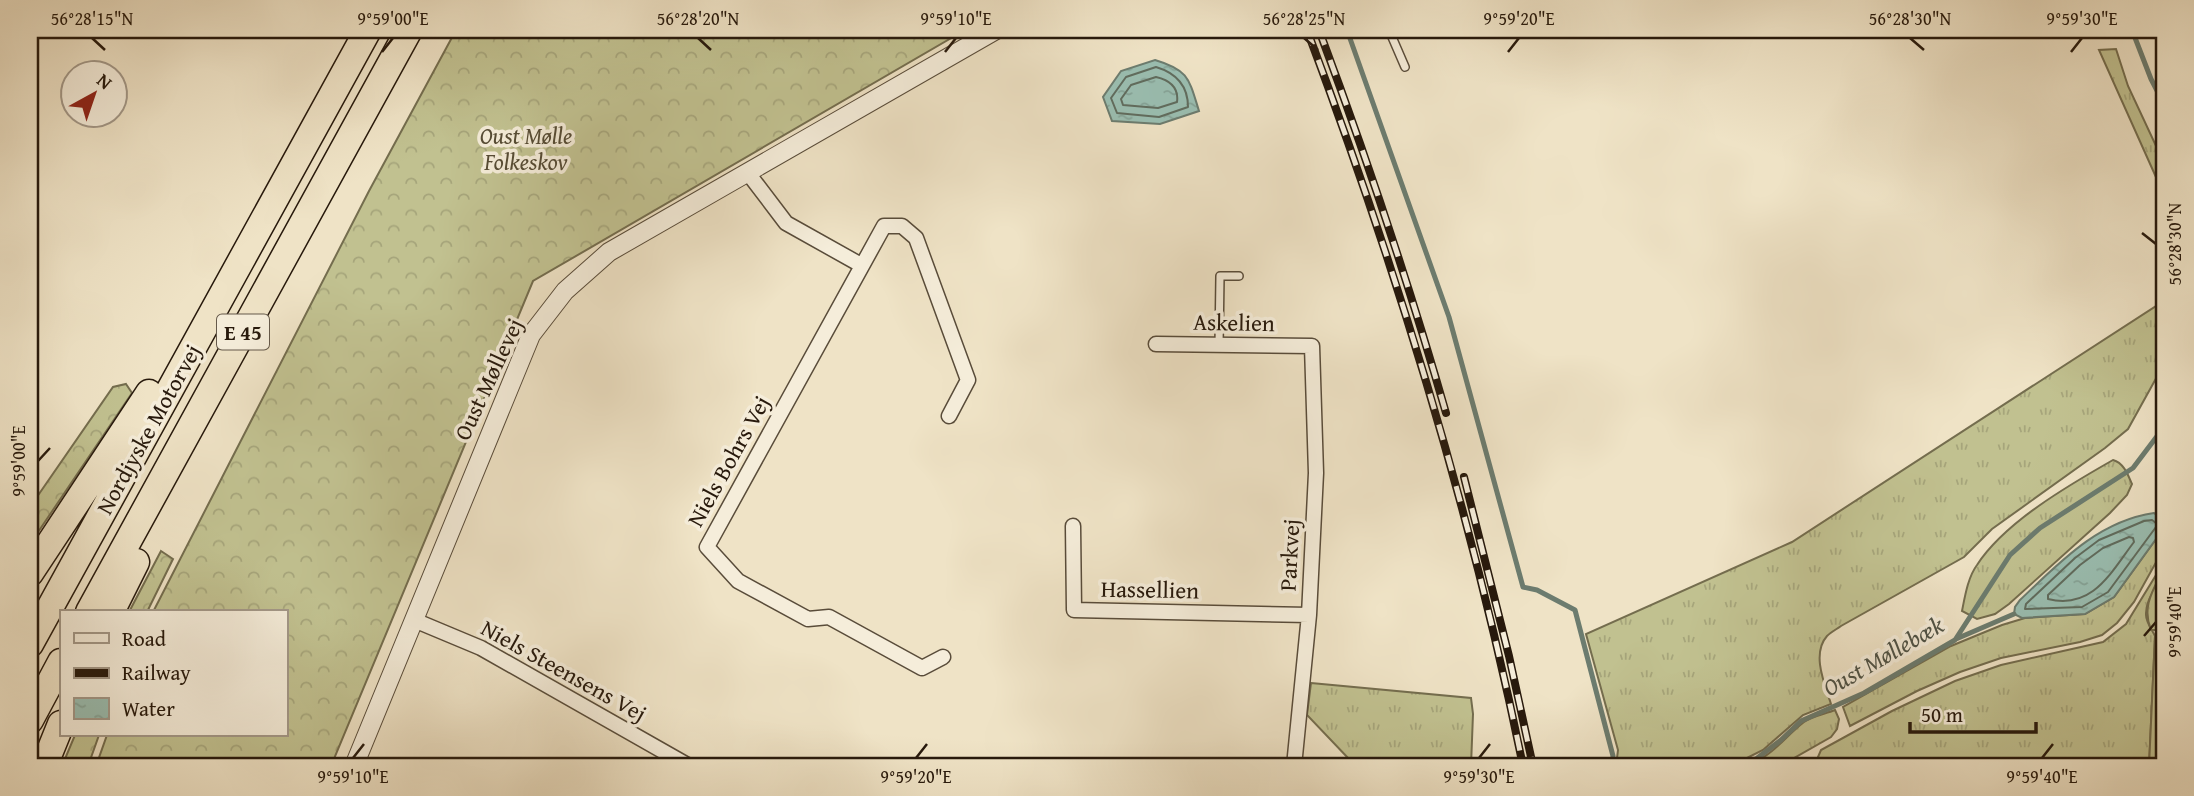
<svg xmlns="http://www.w3.org/2000/svg" width="2194" height="796" viewBox="0 0 2194 796" font-family="'Gentium Book Plus',serif">
  <style>
    .grass { fill: url(#grass-tufts); stroke: #746d4e; stroke-width: 2 }
    .forest { fill: url(#forest-crowns); stroke: #746d4e; stroke-width: 2 }
    .water { fill: url(#water-ripples); stroke: #6c7c6f; stroke-width: 2 }
    .lines { fill: none; stroke-linecap: round; stroke-linejoin: round }
    .shore { stroke: #606c5e; stroke-width: 2 }
    .stream { stroke: #6c7c6f; stroke-width: 5 }
    .service-casing { stroke: #594c3a; stroke-width: 10 }
    .minor-casing { stroke: #594c3a; stroke-width: 17 }
    .tertiary-casing { stroke: #594c3a; stroke-width: 20 }
    .motorway-casing { stroke: #27190c; stroke-width: 29 }
    .service { stroke: #f5edda; stroke-width: 7 }
    .minor { stroke: #f5edda; stroke-width: 14 }
    .tertiary { stroke: #f5edda; stroke-width: 18 }
    .motorway { stroke: #efe3c6; stroke-width: 26 }
    .rail-casing { stroke: #27190c; stroke-width: 8 }
    .rail { stroke: #f5edda; stroke-width: 5; stroke-dasharray: 16; stroke-linecap: butt }
    .ticks { fill: none; stroke: #27190c; stroke-width: 2.5 }
    .labels { text-anchor: middle; dominant-baseline: central; stroke-width: 7; stroke-linejoin: round; paint-order: stroke }
    .shield { fill: #f5edda; stroke: #65594a; stroke-width: 2 }
    .shield-label { font-size: 21px; font-weight: bold; fill: #27190c }
    .park-label { font-size: 23px; font-style: italic; fill: #554b34; stroke: #f5edda }
    .street-label { font-size: 23px; fill: #27190c; stroke: #f5edda }
    .water-label { font-size: 24px; font-style: italic; fill: #4f5346; stroke: #f5edda }
    .neatline { fill: none; stroke: #27190c; stroke-width: 2.5 }
    .ticks-label { font-size: 18px; text-anchor: middle; fill: #27190c }
  </style>
  <defs>
    <pattern id="grass-tufts" width="24" height="20" patternUnits="userSpaceOnUse" patternTransform="scale(1.75)"><rect width="24" height="20" fill="#c1c190"/><path d="M3 7l-1-3M5 7V3M7 7l1-3M15 17l-1-3M17 17v-4M19 17l1-3" fill="none" stroke="#a6a57b"/></pattern>
    <pattern id="forest-crowns" width="20" height="18" patternUnits="userSpaceOnUse" patternTransform="scale(1.75)"><rect width="20" height="18" fill="#c1c190"/><path d="M2 6a3 3 0 1 1 6 0M12 15a3 3 0 1 1 6 0" fill="none" stroke="#a6a57b"/></pattern>
    <pattern id="water-ripples" width="26" height="14" patternUnits="userSpaceOnUse" patternTransform="scale(1.75)"><rect width="26" height="14" fill="#9abeb1"/><path d="M2 4q2-2 4 0t4 0M15 11q2-2 4 0t4 0" fill="none" stroke="#85a397"/></pattern>
  </defs>
  <rect width="100%" height="100%" fill="#efe3c6"/>
  <filter id="stains"><feTurbulence type="fractalNoise" baseFrequency=".00286" numOctaves="4"/><feColorMatrix values="0 0 0 0 .2 0 0 0 0 .09 0 0 0 0 .02 0 0 0 .5 -.17"/></filter>
  <radialGradient id="worn" r=".72"><stop offset=".6" stop-color="#630" stop-opacity="0"/><stop offset="1" stop-color="#630" stop-opacity=".3"/></radialGradient>
  <path class="grass" d="M2116 49 2128 86 2164 163V195L2099 50Z
    M2164 286V364L2128 429 2105 448 1992 529 1964 557 1841 626C1837 629 1831 632 1827 636 1811 654 1825 685 1831 704L1803 715 1763 750 1747 758 1689 766H1616L1618 750 1586 634 1792 542 2159 304Z
    M2113 460C2124 463 2128 475 2132 484L2127 495 2110 513 2009 604 1995 614 1977 619 1962 611C1965 596 1968 577 1977 565 2005 522 2069 485 2113 460Z
    M2164 528V548L2134 602 2117 623 2102 635 2080 642 2001 658 1960 672 1917 691 1850 726 1843 707 1951 646 2002 625 2025 618 2085 614 2114 597Z
    M2164 562C2164 581 2145 596 2146 615 2146 622 2152 630 2155 636L2149 766H1818V757L1821 750 1892 711 1955 681 2001 665 2103 642 2126 624Z
    M1311 683 1471 698 1473 714 1471 766H1392L1349 759 1307 715Z
    M1835 710 1839 719 1837 729 1831 737 1780 766H1740C1770 761 1782 739 1804 722 1812 716 1825 714 1835 710Z"/>
  <path class="forest" d="M456 30H965L533 281 331 766H96L107 735H285V612H153L369 191Z
    M126 384 132 393 30 544V507L113 387Z
    M161 551 173 559 147 612H129Z
    M2164 568V630H2151C2141 606 2154 589 2164 568Z
    M2155 636H2163L2164 639V766H2149Z
    M75 735H99L88 766H62Z"/>
  <path class="water" d="M1155 60C1189 70 1189 79 1199 111L1160 124 1112 121 1103 97 1121 71Z
    M2154 513 2163 520 2164 528 2114 597 2085 614 2022 618 2014 614 2015 607 2020 600C2059 563 2098 521 2154 513Z"/>
  <g class="lines">
    <path class="shore" d="M1156 67C1176 73 1188 85 1188 107L1159 117 1117 113 1111 98 1126 77Z
      M1156 77C1169 80 1179 87 1177 102L1158 108 1123 105 1121 99 1131 85Z
      M2152 520 2156 523V527L2108 592 2082 607 2025 609 2026 604 2075 558 2099 540 2144 521Z
      M2129 537 2133 538 2134 542C2111 572 2093 610 2048 599V595L2080 565 2103 548Z"/>
    <path class="stream" d="M1347 30 1449 317 1523 587 1537 590 1575 610 1613 756 1612 766
      M2132 30 2151 79 2164 104
      M1956 639 2014 614
      M1714 766 1756 759 1781 740 1801 721 1864 693 1955 640 2010 555 2040 528 2133 468 2164 427"/>
    <defs>
      <path id="service" d="M1389 30 1405 67
        M1219 345 1220 276H1239"/>
      <path id="minor" d="M748 173 786 223 861 265
        M1156 344 1312 346 1316 473 1309 615 1294 766
        M1073 526 1074 610 1309 615
        M414 620 481 648 689 766
        M943 657 922 668 829 617 808 619 738 581 707 547 884 226H902L916 238 968 380 949 416"/>
      <path id="tertiary" d="M354 766 531 335 565 291 609 252 996 30"/>
      <path id="motorway" d="M30 573 149 393
        M89 612 409 30
        M111 612 136 562
        M30 644 368 30
        M30 720 61 662
        M44 766 61 724"/>
    </defs>
    <use href="#service" class="service-casing"/>
    <use href="#minor" class="minor-casing"/>
    <use href="#tertiary" class="tertiary-casing"/>
    <use href="#motorway" class="motorway-casing"/>
    <use href="#service" class="service"/>
    <use href="#minor" class="minor"/>
    <use href="#tertiary" class="tertiary"/>
    <use href="#motorway" class="motorway"/>
    <defs>
      <path id="rail" d="M1307 30C1397 269 1472 515 1523 766
        M1319 30C1366 156 1409 284 1446 413
        M1464 477 1509 656 1533 766"/>
    </defs>
    <use href="#rail" class="rail-casing"/>
    <use href="#rail" class="rail"/>
  </g>
  <path class="ticks" d="M92 38 105 50M698 38 711 50M1304 38 1318 50M1910 38 1924 50M382 52 393 38M945 52 956 38M1508 52 1519 38M2071 52 2082 38M2142 233 2156 244M38 461 50 448M2144 636 2156 622M353 758 364 744M916 758 927 744M1479 758 1490 744M2042 758 2053 744"/>
  <g class="labels">
    <rect class="shield" x="217" y="314.5" width="52" height="35" rx="5"/>
    <g class="shield-label">
      <text x="243" y="332">E 45</text>
    </g>
    <g class="park-label">
      <text x="526" y="135">Oust Mølle<tspan x="526" dy="26">Folkeskov</tspan></text>
    </g>
    <g class="street-label">
      <text transform="translate(1234 322) rotate(1)">Askelien</text>
      <text transform="translate(488 379) rotate(-65)">Oust Møllevej</text>
      <text transform="translate(148 429) rotate(-61)">Nordjyske Motorvej</text>
      <text transform="translate(728 461) rotate(-61)">Niels Bohrs Vej</text>
      <text transform="translate(1289 555) rotate(-87)">Parkvej</text>
      <text transform="translate(1150 589) rotate(1)">Hassellien</text>
      <text transform="translate(564 670) rotate(29)">Niels Steensens Vej</text>
    </g>
    <g class="water-label">
      <text transform="translate(1883 656) rotate(-30)">Oust Møllebæk</text>
    </g>
  </g>
  <rect width="2194" height="796" fill="none" stroke="#efe3c6" stroke-width="77"/>
  <rect x="60" y="610" width="228" height="126" fill="#f5edda" stroke="#a39888" stroke-width="2"/>
  <rect x="74" y="633" width="35" height="10" fill="#f5edda" stroke="#a39888" stroke-width="2"/>
  <text x="122" y="646" font-size="21" fill="#27190c">Road</text>
  <rect x="74" y="668" width="35" height="10" fill="#27190c" stroke="#a39888" stroke-width="2"/>
  <text x="122" y="680" font-size="21" fill="#27190c">Railway</text>
  <rect x="74" y="698" width="35" height="21" fill="url(#water-ripples)" stroke="#a39888" stroke-width="2"/>
  <text x="122" y="716" font-size="21" fill="#27190c">Water</text>
  <g transform="translate(94 94) rotate(40)"><circle r="33" fill="#f5edda" stroke="#a39888" stroke-width="2"/>
  <path d="M0-5L12 26L0 18L-12 26Z" fill="#8f2418"/>
  <text y="-10" font-size="19" font-weight="bold" text-anchor="middle" fill="#27190c">N</text>
  </g>
  <path d="M1910 722v10h126v-10" fill="none" stroke="#27190c" stroke-width="3.5"/>
  <text x="1921" y="722" font-size="21" fill="#27190c" stroke="#f5edda" stroke-width="5" paint-order="stroke">50 m</text>
  <rect x="38" y="38" width="2118" height="720" class="neatline"/>
  <g class="ticks-label">
    <text x="92" y="25">56°28'15"N</text>
    <text x="393" y="25">9°59'00"E</text>
    <text x="698" y="25">56°28'20"N</text>
    <text x="956" y="25">9°59'10"E</text>
    <text x="1304" y="25">56°28'25"N</text>
    <text x="1519" y="25">9°59'20"E</text>
    <text x="1910" y="25">56°28'30"N</text>
    <text x="2082" y="25">9°59'30"E</text>
    <text transform="translate(2175 244) rotate(-90)" y="6">56°28'30"N</text>
    <text transform="translate(19 461) rotate(-90)" y="6">9°59'00"E</text>
    <text transform="translate(2175 622) rotate(-90)" y="6">9°59'40"E</text>
    <text x="353" y="783">9°59'10"E</text>
    <text x="916" y="783">9°59'20"E</text>
    <text x="1479" y="783">9°59'30"E</text>
    <text x="2042" y="783">9°59'40"E</text>
  </g>
  <rect width="100%" height="100%" filter="url(#stains)"/>
  <rect width="100%" height="100%" fill="url(#worn)"/>
</svg>
